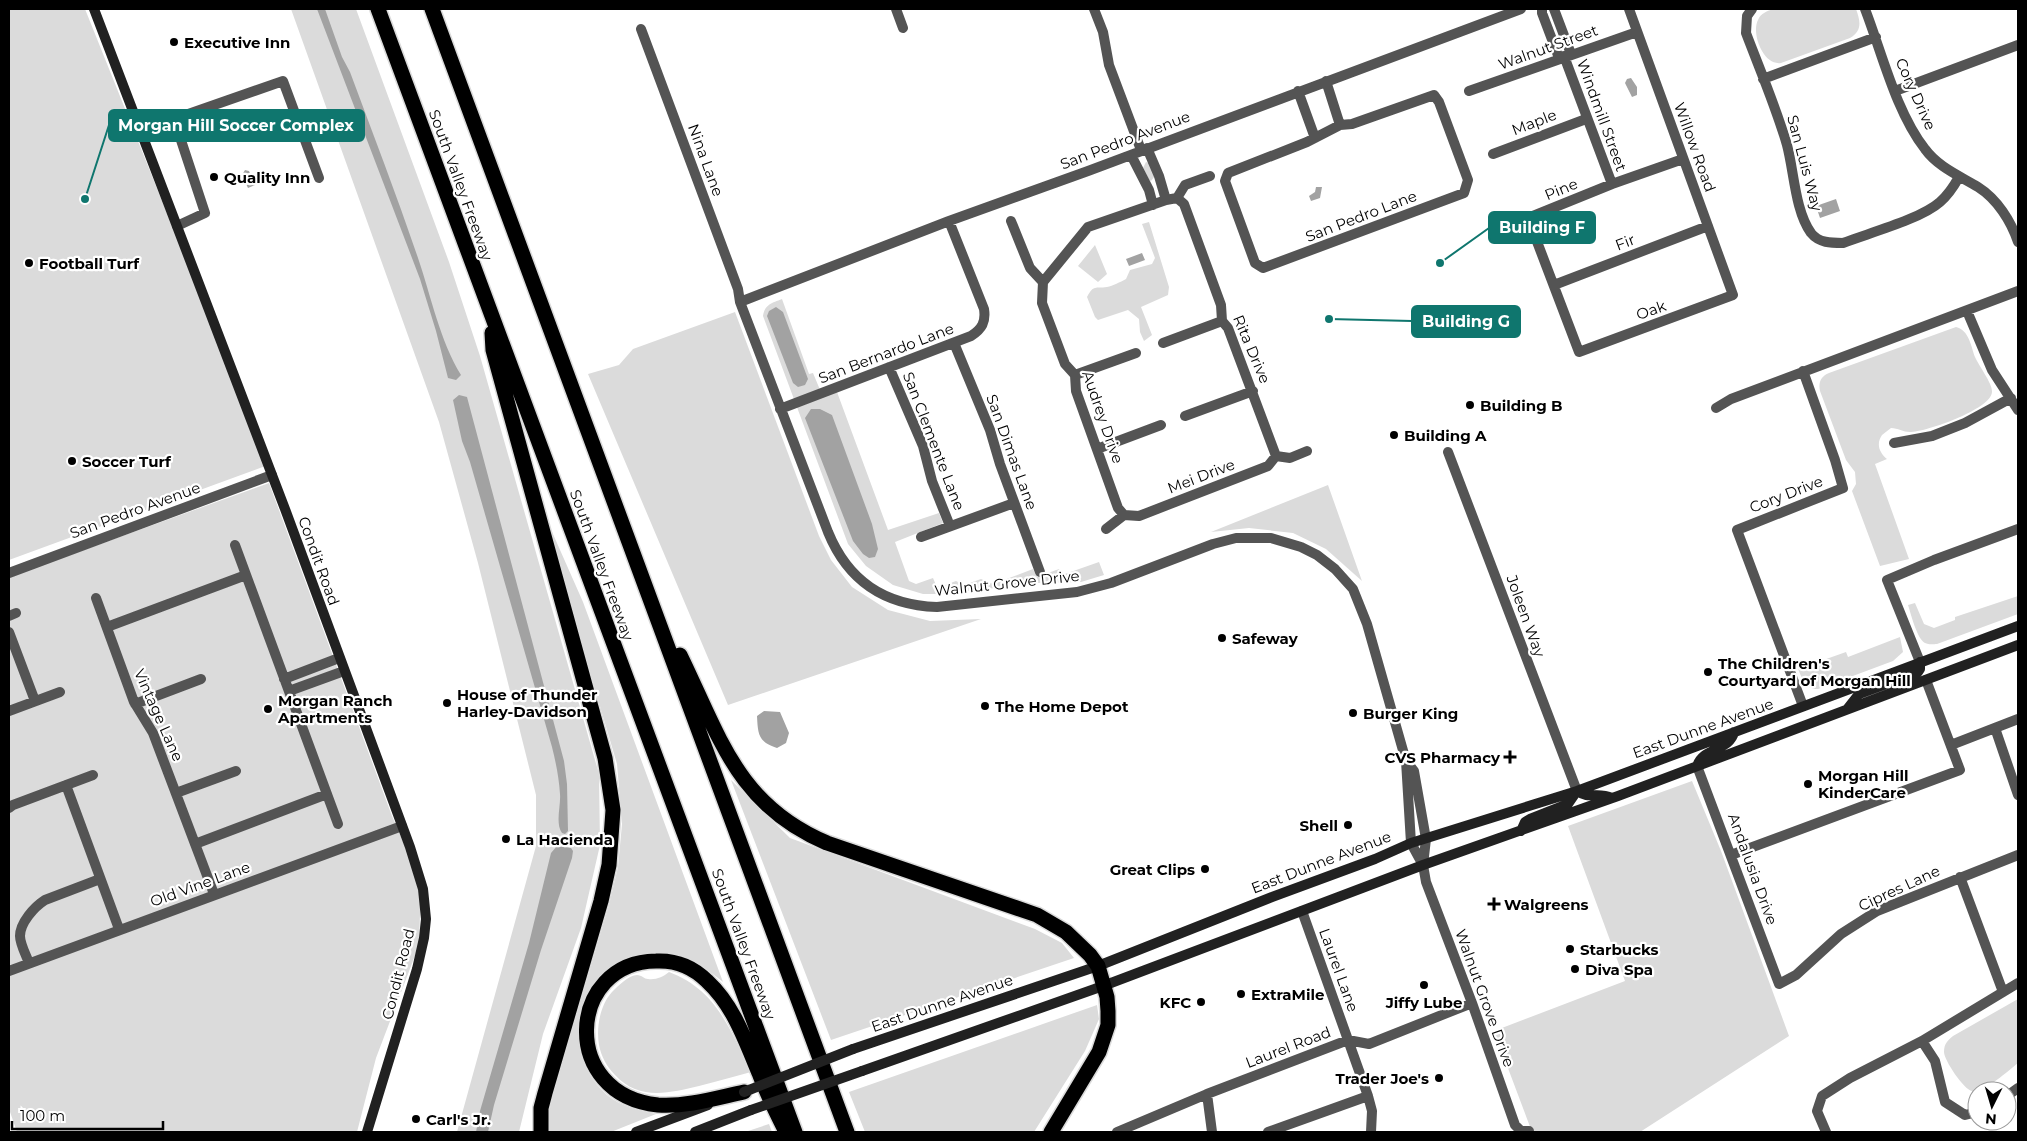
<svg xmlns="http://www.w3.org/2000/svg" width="2027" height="1141" viewBox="0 0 2027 1141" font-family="Montserrat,sans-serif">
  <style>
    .green { fill: #dbdbdb }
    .water { fill: #a2a2a2 }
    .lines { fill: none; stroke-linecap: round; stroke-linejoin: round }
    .highway-casing { stroke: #dbdbdb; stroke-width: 18 }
    .street { stroke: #545454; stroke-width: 10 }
    .secondary { stroke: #212121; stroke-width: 10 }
    .highway { stroke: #000; stroke-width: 15 }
    .secondary-bridge { stroke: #212121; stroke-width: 10 }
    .poi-dot { fill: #000; stroke: #fff; stroke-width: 2 }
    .labels { text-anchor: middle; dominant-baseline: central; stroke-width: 4.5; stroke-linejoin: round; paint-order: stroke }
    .poi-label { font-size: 15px; font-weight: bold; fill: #000; stroke: #fff; text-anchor: start }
    .street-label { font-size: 15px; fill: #000; stroke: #fff }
    .leader { fill: none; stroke: #0f766e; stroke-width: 2 }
    .callout-dot { fill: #0f766e; stroke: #fff; stroke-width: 2 }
    .callout { fill: #0f766e; stroke: #0f766e; stroke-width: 2 }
    .callout-label { font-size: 16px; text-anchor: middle; font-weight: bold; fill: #fff }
  </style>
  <rect width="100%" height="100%" fill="#fff"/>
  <path class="green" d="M9 9H85L268 465 9 560Z
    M291 9H356L449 262 480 356 599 774 600 845 581 928 543 1034 519 1132H457L536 846V795L478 563 439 422Z
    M1774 9H1856C1860 20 1863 31 1850 38L1781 63C1763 66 1751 33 1758 20 1761 13 1767 11 1774 9Z
    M1146 162 1149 163 1155 176 1151 181 1149 180 1143 168Z
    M1149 222 1169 287 1168 295 1141 307 1152 335 1144 341 1140 332 1139 319 1128 310 1098 320 1095 317 1087 297C1094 284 1095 289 1107 287 1113 286 1120 282 1126 279L1130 270 1152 264 1155 258 1142 224Z
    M1095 245 1107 274 1098 282 1078 266Z
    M782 299 809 374 813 373 823 397 837 392 888 530 939 513 943 523 895 542 909 581 916 584 933 578 936 585 940 587 956 581 964 585 981 579 993 584 1033 569 1037 577 1059 569 1062 575 1099 562 1104 575 1081 582 1036 583 943 594H923L893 585 866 566 848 544 763 316C765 304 772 303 782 299Z
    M735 312 819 536 831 560 852 587 888 610 930 621 981 619 728 705 588 374 619 365 633 349Z
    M1956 327C1969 330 1971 346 1975 357 1979 366 1992 383 1992 391 1993 409 1925 432 1910 432 1903 432 1898 428 1891 428L1882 435C1876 444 1879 452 1887 459L1875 464 1909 559 1880 566 1852 491 1856 484 1855 472 1846 460 1820 391C1818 383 1821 376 1829 373Z
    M269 483 392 816 421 883 419 945 376 1058 357 1132H17L9 1109V577Z
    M1328 485 1362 581 1326 549 1293 533 1249 528 1211 532Z
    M549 525 583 602 723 982C709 971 695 959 677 955 595 936 544 1039 607 1095 620 1106 639 1111 656 1114L611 1132H549V1112L553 1095 609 905 618 867 622 824 617 764 547 526Z
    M2018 596V614L1937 644C1934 644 1929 645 1925 643 1917 639 1911 614 1908 605L1915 603 1924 624 1934 628 1955 620V617Z
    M1900 637 1903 652 1893 661 1818 689C1805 689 1803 680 1798 669L1846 652 1848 657Z
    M731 780 790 838 1035 929 1062 943 1074 958 831 1040Z
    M1692 781 1721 851 1789 1036 1640 1132H1532L1494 1031 1625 981 1568 826Z
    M669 972C717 990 730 1030 751 1072 734 1077 717 1081 699 1086 669 1093 639 1101 615 1075 607 1067 601 1056 599 1045 596 1028 600 1005 612 992 618 986 629 975 637 975 642 975 644 979 648 979 656 980 663 977 669 972Z
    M2018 999V1063C2008 1071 1985 1092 1972 1091 1964 1090 1944 1060 1944 1052 1944 1044 1947 1041 1953 1036Z
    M1097 1005 1099 1019 1085 1051 1034 1132H865L849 1092Z
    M769 1124 772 1132H745Z"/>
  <path class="water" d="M317 9H325L342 57 350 72C373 134 397 196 418 258 431 296 440 341 461 375L456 380 448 378 436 331 420 279Z
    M1631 78 1637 87V95L1632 97 1625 83 1627 79Z
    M245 170 249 171 255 185 248 188 242 175Z
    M1316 187H1322L1320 198 1311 201 1309 196 1315 192Z
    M1836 199 1840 211 1820 218 1816 206Z
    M1142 253 1145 260 1129 266 1126 259Z
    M776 307 783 312 808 379 805 385 798 387 793 383 767 316 769 311Z
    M459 395 467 397 564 761 567 784 568 831 565 834 562 833C555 823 561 806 560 794 559 778 556 763 552 747L470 462 462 441 453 400Z
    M811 409H820L832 415 872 524 878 549 875 557 869 558 863 554 853 541 805 418Z
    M764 711 780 712 789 733 786 743 777 748C758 742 758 734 757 716Z
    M557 846 571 848 573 851 572 858 541 950 494 1105 488 1132H476L480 1111 529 943 551 853Z"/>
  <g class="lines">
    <defs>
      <path id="highway" d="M378 9 795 1132
        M432 9 847 1132
        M492 333 493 350 605 758 613 810 609 865 601 901 545 1093 541 1108V1132
        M680 655C720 737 737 805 827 843L1037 915 1066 932 1090 955 1098 966 1107 997 1108 1011V1025L1099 1052 1051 1132
        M744 1092C716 1098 686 1107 658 1105 559 1095 567 962 656 961 676 960 693 967 707 981 734 1006 745 1040 759 1073 766 1092 775 1110 784 1128"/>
    </defs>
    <use href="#highway" class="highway-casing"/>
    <path class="street" d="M896 9 903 28
      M1094 9 1103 32 1109 65 1141 150
      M1542 9V13L1559 58
      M1554 9 1571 54
      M1629 9 1733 295 1579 352 1528 218 1612 184 1683 159
      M1752 9 1747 16 1746 33C1760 70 1776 107 1787 145 1794 171 1795 211 1811 233 1819 243 1831 243 1843 243 1869 233 1921 219 1940 202 1948 195 1954 186 1959 177
      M1865 9C1882 53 1896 112 1925 149 1938 167 1960 176 1978 187 1997 199 2011 221 2018 242
      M641 29 738 289 740 302 828 532C848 581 884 605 937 607L1077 592 1111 583 1213 544 1236 538H1271L1301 547 1317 555 1335 569 1353 589 1367 624 1406 761 1411 843 1423 865
      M1564 56 1612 184
      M1763 79 1876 37
      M1326 81 1340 125
      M1298 91 1315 138
      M1469 91 1637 32
      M1895 91 2018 45
      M1434 95 1439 102 1468 180 1464 193 1263 268 1255 263 1225 181 1228 173 1307 142 1340 125 1352 124Z
      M1147 148 1159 176 1166 200
      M1493 154 1586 119
      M1131 155 1149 190 1153 205
      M1177 198 1184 204 1221 305 1222 321 1228 328 1276 456
      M1177 198 1185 185 1210 176
      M1011 221 1030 268 1043 282 1042 303 1065 364 1075 375 1076 391 1118 508 1124 515
      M177 226 205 213 174 119 283 81 319 178
      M1043 282 1088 227 1166 200 1177 198
      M1554 285 1708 226
      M740 302 949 221 1088 171 1521 9
      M1967 311 1992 370 2018 410
      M954 343 990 430 1000 464 1040 572
      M1163 343 1222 321
      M889 367 923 446 932 481 950 526
      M1803 371 1835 460 1843 488 1737 530 1803 706
      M1075 375 1136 353
      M1716 408 1731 399 2018 291
      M780 409 971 336C982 329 986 322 984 309L949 221
      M1185 416 1253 391
      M1894 443 1932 436 1965 423 2011 398
      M1097 449 1161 425
      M1448 452 1577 791
      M1106 529 1124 515 1139 516 1268 466 1276 456 1290 458 1307 451
      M921 537 1014 503
      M235 545 338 824
      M9 573 272 475
      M96 598 134 702 153 733 214 894
      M9 616 16 613
      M107 627 246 575
      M9 632 35 701
      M1920 662 1887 580 1934 560 2018 529
      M284 679 339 658
      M289 691 344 671
      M135 704 201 679
      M9 711 60 692
      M1995 728 2018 795
      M1951 745 2018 719
      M1407 762 1414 771 1426 839 1423 865 1426 882 1472 1003 1515 1125 1521 1131H1529
      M1697 766 1779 984 1796 975 1841 934 1877 911 2018 855
      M66 785 119 929
      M176 793 236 771
      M9 808 13 805 93 775
      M195 844 327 794
      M1731 855 1960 770 1926 680
      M1960 877 2003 992
      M1302 911 1368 1096 1372 1111 1371 1132
      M29 963C26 955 20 944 20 936 20 923 34 907 45 900L100 879
      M9 971 402 826
      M1922 1041 1935 1061 1945 1102 1965 1115 1977 1112
      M1207 1094 1212 1132
      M2007 1096 2018 1088
      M1117 1132 1207 1094 1348 1040 1369 1044 1472 1003
      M1268 1132 1368 1096
      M1826 1132 1817 1111 1822 1096 1850 1078 1922 1041 2018 983"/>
    <path class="secondary" d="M94 9 285 509 410 847 423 889 426 919 424 938 417 969 367 1132
      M1848 708 1859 694 1918 672 1920 669V662
      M1697 766C1703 747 1730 751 1734 732
      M1521 831 1525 822 1530 819 1568 804 1577 791C1590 800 1596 791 1612 798
      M853 1049 1098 966 1272 897 1375 859 1411 843 1577 791 2018 626
      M862 1071 1103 986 1423 865 1618 796 2018 645
      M636 1132 708 1105
      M695 1132 751 1110"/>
    <use href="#highway" class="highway"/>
    <path class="secondary-bridge" d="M744 1092 853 1049
      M751 1110 862 1071"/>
  </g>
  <g class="poi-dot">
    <circle cx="174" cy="42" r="5"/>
    <circle cx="214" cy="177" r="5"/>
    <circle cx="29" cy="263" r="5"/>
    <circle cx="1470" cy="405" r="5"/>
    <circle cx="1394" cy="435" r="5"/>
    <circle cx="72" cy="461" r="5"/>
    <circle cx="1222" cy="638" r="5"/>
    <circle cx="1708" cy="672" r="5"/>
    <circle cx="447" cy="703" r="5"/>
    <circle cx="985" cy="706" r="5"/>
    <circle cx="268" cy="709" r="5"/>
    <circle cx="1353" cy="713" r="5"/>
    <path d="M1507.5 749.5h5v5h5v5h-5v5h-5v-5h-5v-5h5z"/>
    <circle cx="1808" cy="784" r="5"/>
    <circle cx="1348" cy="825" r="5"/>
    <circle cx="506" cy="839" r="5"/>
    <circle cx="1205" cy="869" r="5"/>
    <path d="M1491.5 896.5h5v5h5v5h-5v5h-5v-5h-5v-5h5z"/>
    <circle cx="1570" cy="949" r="5"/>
    <circle cx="1575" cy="969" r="5"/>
    <circle cx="1424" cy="985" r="5"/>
    <circle cx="1241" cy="994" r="5"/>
    <circle cx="1201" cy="1002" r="5"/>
    <circle cx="1439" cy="1078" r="5"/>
    <circle cx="416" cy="1119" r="5"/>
  </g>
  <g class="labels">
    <g class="poi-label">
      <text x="184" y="42">Executive Inn</text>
      <text x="224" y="177">Quality Inn</text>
      <text x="39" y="263">Football Turf</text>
      <text x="1480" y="405">Building B</text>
      <text x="1404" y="435">Building A</text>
      <text x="82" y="461">Soccer Turf</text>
      <text x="1232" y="638">Safeway</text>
      <text x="1718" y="663">The Children's<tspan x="1718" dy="17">Courtyard of Morgan Hill</tspan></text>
      <text x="457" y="694">House of Thunder<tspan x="457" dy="17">Harley-Davidson</tspan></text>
      <text x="278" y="700">Morgan Ranch<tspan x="278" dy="17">Apartments</tspan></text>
      <text x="995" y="706">The Home Depot</text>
      <text x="1363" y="713">Burger King</text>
      <text x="1500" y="757" text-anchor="end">CVS Pharmacy</text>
      <text x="1818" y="775">Morgan Hill<tspan x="1818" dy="17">KinderCare</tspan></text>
      <text x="1338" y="825" text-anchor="end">Shell</text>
      <text x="516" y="839">La Hacienda</text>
      <text x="1195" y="869" text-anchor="end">Great Clips</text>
      <text x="1504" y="904">Walgreens</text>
      <text x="1580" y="949">Starbucks</text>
      <text x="1585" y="969">Diva Spa</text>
      <text x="1251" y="994">ExtraMile</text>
      <text x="1191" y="1002" text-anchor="end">KFC</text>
      <text x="1424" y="1002" text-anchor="middle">Jiffy Lube</text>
      <text x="1429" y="1078" text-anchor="end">Trader Joe's</text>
      <text x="426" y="1119">Carl's Jr.</text>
    </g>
    <g class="street-label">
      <text transform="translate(1548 47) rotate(-20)">Walnut Street</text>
      <text transform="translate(1916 94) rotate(66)">Cory Drive</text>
      <text transform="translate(1602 115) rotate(70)">Windmill Street</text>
      <text transform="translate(1534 122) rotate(-21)">Maple</text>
      <text transform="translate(1125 140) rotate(-21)">San Pedro Avenue</text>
      <text transform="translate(1695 147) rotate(70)">Willow Road</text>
      <text transform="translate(706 160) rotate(70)">Nina Lane</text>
      <text transform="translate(1805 163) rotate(75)">San Luis Way</text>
      <text transform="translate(461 185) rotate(70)">South Valley Freeway</text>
      <text transform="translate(1561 189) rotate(-22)">Pine</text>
      <text transform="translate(1361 216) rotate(-21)">San Pedro Lane</text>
      <text transform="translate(1625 242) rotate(-21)">Fir</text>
      <text transform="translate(1651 310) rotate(-20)">Oak</text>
      <text transform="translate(1252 349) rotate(67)">Rita Drive</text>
      <text transform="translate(886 353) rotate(-21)">San Bernardo Lane</text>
      <text transform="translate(1103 417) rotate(71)">Audrey Drive</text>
      <text transform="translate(934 441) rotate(69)">San Clemente Lane</text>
      <text transform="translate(1012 452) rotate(70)">San Dimas Lane</text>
      <text transform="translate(1201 476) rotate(-21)">Mei Drive</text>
      <text transform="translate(1786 494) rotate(-21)">Cory Drive</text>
      <text transform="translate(135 510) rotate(-20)">San Pedro Avenue</text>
      <text transform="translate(319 561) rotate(70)">Condit Road</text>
      <text transform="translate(602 565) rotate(70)">South Valley Freeway</text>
      <text transform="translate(1007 583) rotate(-6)">Walnut Grove Drive</text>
      <text transform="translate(1526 616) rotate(70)">Joleen Way</text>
      <text transform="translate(159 715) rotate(66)">Vintage Lane</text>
      <text transform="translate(1703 728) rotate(-20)">East Dunne Avenue</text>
      <text transform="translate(1321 862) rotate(-21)">East Dunne Avenue</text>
      <text transform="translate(1753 869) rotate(70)">Andalusia Drive</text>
      <text transform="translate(200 884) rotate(-20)">Old Vine Lane</text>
      <text transform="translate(1899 888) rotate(-25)">Cipres Lane</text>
      <text transform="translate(744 944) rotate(70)">South Valley Freeway</text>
      <text transform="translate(1339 970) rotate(70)">Laurel Lane</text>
      <text transform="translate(398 974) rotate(-76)">Condit Road</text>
      <text transform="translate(1485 998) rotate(70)">Walnut Grove Drive</text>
      <text transform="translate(942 1003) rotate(-19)">East Dunne Avenue</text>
      <text transform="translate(1288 1047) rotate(-21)">Laurel Road</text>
    </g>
  </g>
  <path class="leader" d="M85 199L109 125M1440 263L1489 228M1329 319L1412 321"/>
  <g class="callout-dot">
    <circle cx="85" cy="199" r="5"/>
    <circle cx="1440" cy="263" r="5"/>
    <circle cx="1329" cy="319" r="5"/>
  </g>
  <g class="callout">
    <rect x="109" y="110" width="255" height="31" rx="5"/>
    <rect x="1489" y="212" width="106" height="31" rx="5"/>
    <rect x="1412" y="306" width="108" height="31" rx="5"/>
  </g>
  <g class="callout-label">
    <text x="236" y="131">Morgan Hill Soccer Complex</text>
    <text x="1542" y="233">Building F</text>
    <text x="1466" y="327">Building G</text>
  </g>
  <rect width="2027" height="1141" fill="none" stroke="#000000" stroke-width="20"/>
  <g transform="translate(1992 1106) rotate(185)"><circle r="24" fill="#ffffff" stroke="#999999"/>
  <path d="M0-4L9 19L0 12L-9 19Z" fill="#000000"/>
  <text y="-8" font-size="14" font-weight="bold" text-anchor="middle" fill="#000000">N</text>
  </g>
  <path d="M12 1121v8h151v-8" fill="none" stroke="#000000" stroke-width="2.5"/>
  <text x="20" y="1121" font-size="15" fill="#000000" stroke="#ffffff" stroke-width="4" paint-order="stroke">100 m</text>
</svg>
